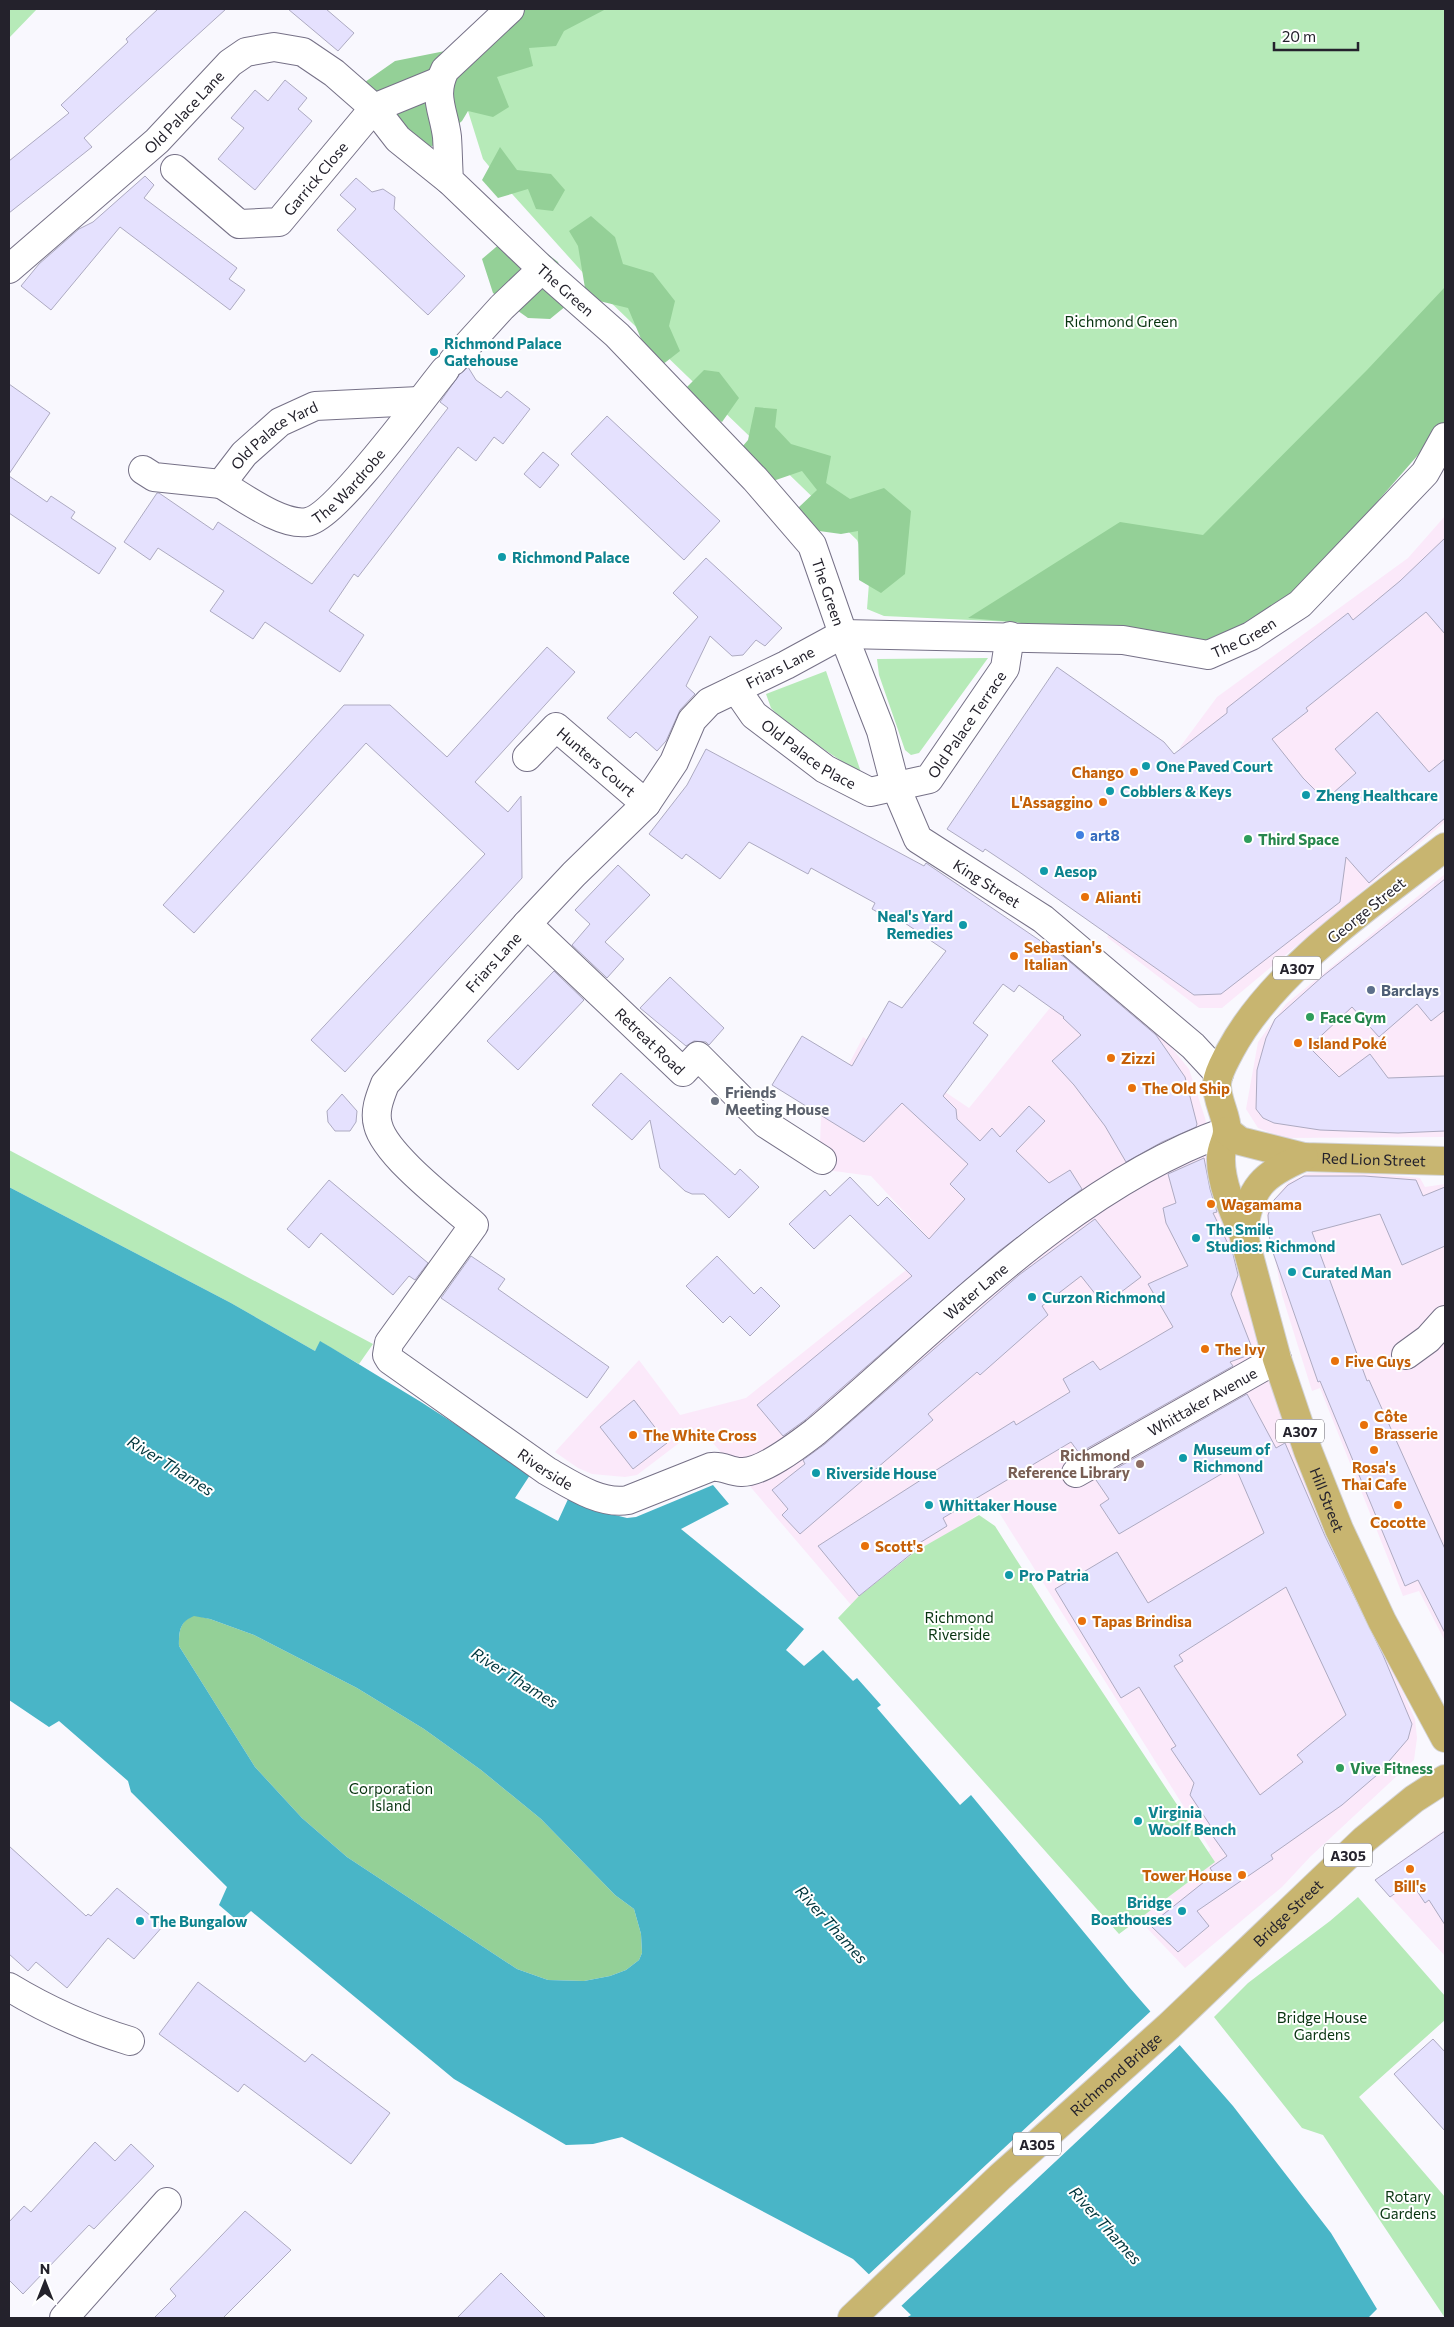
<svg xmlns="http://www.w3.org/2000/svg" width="1454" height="2327" viewBox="0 0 1454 2327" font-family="Commissioner,sans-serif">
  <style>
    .commercial { fill: #fbe9fa }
    .green { fill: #b6eab8 }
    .forest { fill: #94d097 }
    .water { fill: #49b5c7; fill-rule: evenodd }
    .pier { fill: #f9f8fe }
    .building { fill: #e5e1fe; stroke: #adaac1; fill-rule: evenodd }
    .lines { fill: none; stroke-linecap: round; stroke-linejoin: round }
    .minor-casing { stroke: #767187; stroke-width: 30 }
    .major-casing { stroke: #d3d3d5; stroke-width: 30 }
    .minor { stroke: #fff; stroke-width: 28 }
    .major { stroke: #c8b570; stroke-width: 28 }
    .culture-dot { fill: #0f9aa8; stroke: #fff; stroke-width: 2 }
    .food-dot { fill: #e8710a; stroke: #fff; stroke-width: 2 }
    .shop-dot { fill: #3f7fe0; stroke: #fff; stroke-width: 2 }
    .leisure-dot { fill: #2e9e5b; stroke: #fff; stroke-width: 2 }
    .service-dot { fill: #5c6f8a; stroke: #fff; stroke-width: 2 }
    .worship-dot { fill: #6b7280; stroke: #fff; stroke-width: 2 }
    .education-dot { fill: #8d6e63; stroke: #fff; stroke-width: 2 }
    .labels { text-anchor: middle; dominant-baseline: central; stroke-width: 4; stroke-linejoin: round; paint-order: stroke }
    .shield { fill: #fff; stroke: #66646b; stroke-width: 1 }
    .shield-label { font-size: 14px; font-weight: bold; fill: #24222c }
    .street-label { font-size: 15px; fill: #24222c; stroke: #fff }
    .park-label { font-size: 15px; fill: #083410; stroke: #fff }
    .culture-label { font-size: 15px; font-weight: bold; fill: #0d838f; stroke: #fff; text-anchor: start }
    .food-label { font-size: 15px; font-weight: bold; fill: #c56008; stroke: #fff; text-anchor: start }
    .shop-label { font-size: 15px; font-weight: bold; fill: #366cbe; stroke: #fff; text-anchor: start }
    .leisure-label { font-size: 15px; font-weight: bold; fill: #27864d; stroke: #fff; text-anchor: start }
    .service-label { font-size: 15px; font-weight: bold; fill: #4e5e75; stroke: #fff; text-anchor: start }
    .worship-label { font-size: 15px; font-weight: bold; fill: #5b616d; stroke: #fff; text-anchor: start }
    .education-label { font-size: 15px; font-weight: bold; fill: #785e54; stroke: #fff; text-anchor: end }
    .water-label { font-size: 16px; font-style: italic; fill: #01363d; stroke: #fff }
  </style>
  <rect width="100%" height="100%" fill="#f9f8fe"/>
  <path class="commercial" d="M1445 516V822L1222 1008H1199L1107 937 1221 796 1180 747 1217 697 1408 558Z
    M1445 874V1137L1283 1138 1258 1128 1246 1109 1258 1042 1286 1004Z
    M1079 972 1158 1031 1189 1069 1205 1118 1247 1299 1285 1429 1415 1719 1417 1738 1414 1760 1310 1857 1282 1887 1185 1968 1124 1904 1211 1850 993 1503 852 1606 713 1443 693 1442 687 1437 637 1475 625 1477 592 1474 578 1468 555 1452 639 1360 680 1415 746 1398 936 1246 871 1176 819 1169 821 1118 863 1037 969 1108Z
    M1308 1173H1365L1420 1178 1425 1187 1445 1184V1641L1419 1591 1403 1596 1320 1388 1312 1391 1282 1295 1266 1211 1287 1183Z
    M1445 1829V1956L1375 1880Z"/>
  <path class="green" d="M9 9H37L9 38Z
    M543 9H1445V424L1213 641 1147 640 1014 622 884 616 867 609 870 570 857 540 603 295 513 195 483 159 468 111Z
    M988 658 919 753 911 755 905 750 879 675 877 659Z
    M826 671 862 775 785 723 771 708 766 694Z
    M9 1150 373 1344 359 1364 321 1342 315 1351 231 1303 9 1187Z
    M979 1515 995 1526 1056 1622 1215 1862 1119 1934 838 1618 859 1596 916 1551Z
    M1358 1897 1445 1996V2020L1359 2097 1445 2197V2318L1323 2135 1302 2128 1214 2017 1248 1983 1330 1921Z"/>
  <path class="forest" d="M500 9H606L564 31 556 46 529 48 533 66 497 77 509 107 493 117 468 111 462 121 431 147 400 133 365 109V82L395 61 450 50Z
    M500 147 517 170 551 174 565 190 553 211 536 209 528 189 498 198 482 180Z
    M591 216 615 237 623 264 653 273 675 301 669 326 680 351 662 365 647 353 628 308 591 299 585 288 578 246 569 231Z
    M527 238 558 262 572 301 550 319 528 318 493 293 482 259 502 242Z
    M1445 287V424L1296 595 1249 624 1205 641 1147 640 1014 622 968 618 1120 522 1203 535 1367 370Z
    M704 370 719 372 739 398 722 422 701 409 687 387Z
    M755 407 777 409 775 427 791 444 831 456 826 483 850 499 884 488 911 511 905 574 881 593 859 580 858 531 841 534 812 530 798 508 817 490 802 471 773 481 742 447 748 440Z
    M194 1615 210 1619 254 1635 357 1688 424 1729 481 1770 541 1819 615 1895 634 1909 641 1934 642 1953 639 1960 626 1970 610 1976 584 1981 548 1980 517 1969 347 1857 302 1818 255 1767 179 1646C179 1632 179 1622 194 1615Z"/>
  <path class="water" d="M9 1187 231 1303 315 1351 320 1341 332 1348C371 1372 411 1395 449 1420 504 1456 561 1505 627 1518L636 1517 713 1485 729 1504 681 1529 804 1629 786 1650 804 1666 823 1650 853 1681 857 1678 881 1705 877 1708 960 1805 971 1795 1129 1987 1233 2106 1331 2233 1377 2309 1368 2318H906L911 2315 853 2259 622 2137 593 2144 566 2145 454 2079 251 1911 239 1922 219 1905 227 1887 131 1792 128 1781 59 1721 49 1727 9 1700ZM194 1616 210 1619 254 1635 357 1688 424 1729 481 1770 541 1819 615 1895 634 1909 641 1934 642 1953 639 1960 626 1970 610 1976 584 1981 548 1980 517 1969 347 1857 302 1818 255 1767 179 1646C179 1632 179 1622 194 1616Z"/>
  <path class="pier" d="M530 1475 569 1497 558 1521 515 1498Z
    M1152 2010 1182 2043 899 2308 867 2276Z"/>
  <path class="building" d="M158 9H226L84 138 92 147 9 213V161L69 113 61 105 128 42 126 39Z
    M288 9H326L354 33 338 51Z
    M285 80 307 98 298 109 312 121 255 190 218 159 244 128 231 118 255 90 268 101Z
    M145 176 154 185 144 198 237 268 229 279 245 290 230 310 120 227 51 310 21 286 39 264 79 229 93 222Z
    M356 178 372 192 383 189 395 197 394 209 465 276 428 315 337 230 356 209 340 195Z
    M468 367 476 380 501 398 507 391 530 409 503 444 494 437 476 461 458 447 358 577 354 574 329 611 364 635 340 672 265 622 253 639 210 611 224 591 158 548 150 560 124 542 157 493H159L213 530 218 522 312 584 448 408 440 402 459 375Z
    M9 384 50 413 9 474Z
    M607 416 720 521 684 560 571 454Z
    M543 452 559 465 540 488 524 474Z
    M9 476 47 502 51 496 75 512 71 518 116 548 99 574 9 513Z
    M1445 538V634L1426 612 1306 708 1308 711 1272 739 1303 778 1325 800 1356 773 1335 749 1377 712 1429 772 1445 759V818L1369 883 1346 857 1340 902 1221 994 1194 995 1018 871 985 849 983 852 947 829 1057 667 1164 742 1174 754 1227 713V708L1348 613 1353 620 1400 581Z
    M706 558 782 628 765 646 756 640 743 655 732 656 710 636 686 686 695 694 680 710 666 741 657 751 636 732 630 738 607 718 698 617 673 593Z
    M547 647 575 672 475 782 508 812 521 796 522 878 345 1072 311 1040 485 854 366 743 194 933 163 905 344 705H390L447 757Z
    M706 749 924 866 926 863 1064 957 1156 1035 1185 1077 1197 1124 1196 1127 1162 1142 1126 1162 1105 1126 1074 1085 1052 1061 1081 1035 1063 1018 1064 1017 1019 985 1014 992 1003 984 973 1023 988 1035 943 1096 956 1109 957 1119 980 1141 992 1128 1000 1137 1029 1106 1045 1121 1016 1151 1049 1183 1070 1170 1082 1189 999 1251 805 1420 783 1436 757 1405 912 1276 850 1215 814 1249 789 1224 825 1190 830 1196 850 1177 878 1206 887 1197 929 1239 965 1199 950 1184 968 1164 902 1103 864 1142 772 1085 802 1036 852 1066 889 1001 902 1008 946 951 899 919 897 923 872 909 875 903 811 868 808 874 749 842 720 879 686 854 682 859 649 834 687 785Z
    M618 865 650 895 605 942 624 959 607 978 572 945 590 924 575 910Z
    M1445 879V1010L1431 1021 1417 1004 1379 1037 1352 1007 1309 1047 1339 1077 1370 1054 1388 1078 1445 1076V1131L1398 1133 1320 1130 1274 1123 1263 1118 1256 1109 1257 1070 1266 1038 1275 1019 1323 976Z
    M554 971 584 1000 518 1070 487 1041Z
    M670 977 724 1028 709 1045 706 1042 694 1041 686 1046 640 1008Z
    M621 1073 735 1175 740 1169 759 1187 729 1218 704 1194H692L685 1191 660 1168 650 1120 632 1140 592 1105Z
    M342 1094 357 1111 356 1122 350 1131H335L328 1122 327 1111Z
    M1204 1158 1210 1189 1217 1212 1213 1213 1233 1254 1238 1275 1231 1294 1254 1353 1230 1362 1233 1366 1079 1453 1071 1442 943 1518 947 1526 913 1547 916 1550 859 1596 818 1546 966 1451 1014 1421 1016 1425 1070 1392 1063 1379 1093 1361 1100 1370 1173 1327 1148 1284 1188 1266 1166 1223 1163 1208 1176 1203 1168 1174Z
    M1304 1176H1364L1416 1180 1423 1196 1445 1187V1246L1402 1265 1380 1214 1312 1232 1367 1381 1369 1380 1445 1549V1633L1418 1580 1405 1586 1320 1381 1318 1382 1270 1244 1268 1215 1274 1200 1288 1185Z
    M329 1180 428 1263 415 1280 409 1276 393 1295 321 1233 309 1248 287 1229Z
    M1095 1219 1141 1277 1104 1305 1081 1276 1042 1306 1048 1315 980 1375 977 1372 928 1414 933 1420 800 1534 782 1515 788 1509 772 1490 805 1464 803 1460 825 1444 1019 1275Z
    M471 1256 505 1279 498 1289 609 1367 587 1398 441 1298Z
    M717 1256 754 1294 761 1287 780 1306 750 1336 730 1316 723 1323 686 1286Z
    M1247 1394 1276 1448 1285 1443 1325 1536 1383 1655 1412 1724 1408 1739 1377 1775 1342 1805 1271 1855 1273 1859 1197 1911 1209 1926 1178 1952 1150 1925 1214 1874 1210 1868 1227 1856 1207 1828 1210 1825 1190 1795 1194 1783 1171 1749 1176 1746 1139 1687 1121 1698 1055 1589 1117 1552 1148 1603 1264 1533 1235 1466 1119 1534 1100 1505 1109 1499 1096 1480ZM1286 1587 1346 1715 1297 1755 1303 1762 1260 1795 1174 1666 1183 1661 1179 1655Z
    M634 1400 667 1443 633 1469 600 1427Z
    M1445 1831V1925L1429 1900 1425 1903 1411 1882 1390 1897 1375 1880Z
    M9 1846 86 1916 88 1914 91 1916 117 1888 163 1926 134 1959 108 1938 67 1988 36 1962 28 1971 9 1954Z
    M198 1982 305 2062 312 2054 390 2113 351 2164 244 2084 238 2092 159 2034Z
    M1433 2039 1445 2052V2131L1394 2074Z
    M95 2142 115 2161 131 2144 154 2166 94 2229 89 2225 23 2294 9 2280V2222L24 2206 31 2212Z
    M245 2211 291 2250 223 2318H154L176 2296 170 2289Z
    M501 2273 546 2318H457Z"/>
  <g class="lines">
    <defs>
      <g id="minor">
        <path id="s1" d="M510 9 445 70C432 96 444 111 447 137 448 151 448 166 449 180L542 269 617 335 755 479 812 545 843 634 881 731 895 785 918 839 1043 919 1193 1046 1219 1074"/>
        <path id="s2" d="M175 169 239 224 279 222 374 108 398 139 449 180"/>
        <path id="s3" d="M9 269 157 141 230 63 246 52 274 47 303 52 334 73 374 108 440 81"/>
        <path d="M453 361 502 307 542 269"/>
        <path id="s4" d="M143 470 154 477 221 484 244 454 280 422 315 406 419 401"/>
        <path id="s5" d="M221 484C243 497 282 526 307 522 336 517 422 398 445 370"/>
        <path id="s6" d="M843 634 786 665 709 702 692 720 674 762 646 804 574 874 527 924 385 1084C380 1097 374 1111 378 1125 385 1155 450 1204 474 1225L389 1343 387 1355 390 1360 547 1471C570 1484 600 1505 628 1500L711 1467C722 1465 730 1472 741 1472 762 1473 798 1445 815 1432 941 1326 1069 1187 1227 1131"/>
        <path id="s7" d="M843 634 1123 640 1208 655 1251 636 1300 604 1425 473 1445 437"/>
        <path id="s8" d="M736 689 754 715 825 769 870 792 929 779 1005 668 1010 636"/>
        <path id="s9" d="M527 757 556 727 646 804"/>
        <path id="s10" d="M527 924 683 1072 698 1056 766 1124 822 1160"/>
        <path d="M1406 1355 1428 1339 1445 1320"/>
        <path id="s11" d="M1076 1473 1277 1359"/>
        <path d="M9 1987C47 2010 87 2028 130 2041"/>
        <path d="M64 2318 167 2202"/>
      </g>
      <g id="major">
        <path id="s12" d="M1445 847C1373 903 1273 970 1230 1051 1225 1061 1218 1072 1217 1083 1216 1100 1227 1115 1227 1131 1227 1140 1221 1148 1221 1157 1220 1181 1233 1211 1243 1233L1277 1359 1308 1451 1339 1529 1382 1621 1445 1738"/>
        <path id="s13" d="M1227 1131 1240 1141 1304 1157 1445 1161"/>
        <path d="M1243 1233C1250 1187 1262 1175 1304 1157"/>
        <path id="s14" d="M852 2318 1000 2177 1169 2026 1365 1839 1414 1799 1445 1779"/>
      </g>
    </defs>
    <use href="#minor" class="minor-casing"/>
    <use href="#major" class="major-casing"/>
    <use href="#minor" class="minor"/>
    <use href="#major" class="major"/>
  </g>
  <g class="culture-dot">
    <circle cx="434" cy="352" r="5"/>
    <circle cx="502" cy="557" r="5"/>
    <circle cx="1146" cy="766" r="5"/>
    <circle cx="1110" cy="791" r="5"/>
    <circle cx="1306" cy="795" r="5"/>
    <circle cx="1044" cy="871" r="5"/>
    <circle cx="963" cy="925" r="5"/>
    <circle cx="1196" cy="1238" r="5"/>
    <circle cx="1292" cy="1272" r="5"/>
    <circle cx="1032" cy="1297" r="5"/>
    <circle cx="1183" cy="1458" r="5"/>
    <circle cx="816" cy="1473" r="5"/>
    <circle cx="929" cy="1505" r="5"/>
    <circle cx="1009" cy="1575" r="5"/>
    <circle cx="1138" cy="1821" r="5"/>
    <circle cx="1182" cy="1911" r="5"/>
    <circle cx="140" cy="1921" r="5"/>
  </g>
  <g class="food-dot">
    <circle cx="1134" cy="772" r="5"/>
    <circle cx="1103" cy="802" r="5"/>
    <circle cx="1085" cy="897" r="5"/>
    <circle cx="1014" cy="956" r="5"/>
    <circle cx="1298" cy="1043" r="5"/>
    <circle cx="1111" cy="1058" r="5"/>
    <circle cx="1132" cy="1088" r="5"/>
    <circle cx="1211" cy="1204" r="5"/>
    <circle cx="1205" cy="1349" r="5"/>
    <circle cx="1335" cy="1361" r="5"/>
    <circle cx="1364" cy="1425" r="5"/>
    <circle cx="633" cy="1435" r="5"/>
    <circle cx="1374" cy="1450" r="5"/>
    <circle cx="1398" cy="1505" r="5"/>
    <circle cx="865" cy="1546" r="5"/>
    <circle cx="1082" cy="1621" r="5"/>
    <circle cx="1410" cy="1869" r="5"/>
    <circle cx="1242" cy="1875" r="5"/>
  </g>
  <circle class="shop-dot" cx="1080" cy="835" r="5"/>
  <g class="leisure-dot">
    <circle cx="1248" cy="839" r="5"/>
    <circle cx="1310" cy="1017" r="5"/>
    <circle cx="1340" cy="1768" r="5"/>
  </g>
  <circle class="service-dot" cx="1371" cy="990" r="5"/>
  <circle class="worship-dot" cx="715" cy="1101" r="5"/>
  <circle class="education-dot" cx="1140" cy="1464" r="5"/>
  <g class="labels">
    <g class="shield">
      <rect x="1273" y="956.5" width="48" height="23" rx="4"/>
      <rect x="1276" y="1419.5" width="48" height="23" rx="4"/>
      <rect x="1324" y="1843.5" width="48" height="23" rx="4"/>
      <rect x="1013" y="2132.5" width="48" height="23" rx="4"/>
    </g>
    <g class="shield-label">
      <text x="1297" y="968">A307</text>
      <text x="1300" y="1431">A307</text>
      <text x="1348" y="1855">A305</text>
      <text x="1037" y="2144">A305</text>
    </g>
    <g class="street-label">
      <text stroke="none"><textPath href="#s3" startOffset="235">Old Palace Lane</textPath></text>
      <text stroke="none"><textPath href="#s2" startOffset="181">Garrick Close</textPath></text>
      <text stroke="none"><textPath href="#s1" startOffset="361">The Green</textPath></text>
      <text stroke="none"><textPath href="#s4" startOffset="154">Old Palace Yard</textPath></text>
      <text stroke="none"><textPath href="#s5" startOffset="151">The Wardrobe</textPath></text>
      <text stroke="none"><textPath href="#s1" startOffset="766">The Green</textPath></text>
      <text stroke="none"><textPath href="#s7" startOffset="406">The Green</textPath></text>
      <text transform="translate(780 667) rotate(-27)">Friars Lane</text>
      <text stroke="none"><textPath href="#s8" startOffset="298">Old Palace Terrace</textPath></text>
      <text stroke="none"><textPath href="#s8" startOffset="99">Old Palace Place</textPath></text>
      <text stroke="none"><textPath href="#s9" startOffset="95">Hunters Court</textPath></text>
      <text stroke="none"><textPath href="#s1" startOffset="1111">King Street</textPath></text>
      <text transform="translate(1366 910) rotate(-39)">George Street</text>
      <text transform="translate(493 962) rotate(-48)">Friars Lane</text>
      <text stroke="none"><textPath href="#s10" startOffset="170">Retreat Road</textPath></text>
      <text stroke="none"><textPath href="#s13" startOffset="152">Red Lion Street</textPath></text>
      <text stroke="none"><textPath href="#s6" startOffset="1699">Water Lane</textPath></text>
      <text stroke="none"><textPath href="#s11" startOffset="145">Whittaker Avenue</textPath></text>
      <text stroke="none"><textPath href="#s6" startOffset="1190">Riverside</textPath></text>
      <text stroke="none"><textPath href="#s12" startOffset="769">Hill Street</textPath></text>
      <text stroke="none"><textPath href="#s14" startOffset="595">Bridge Street</textPath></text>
      <text stroke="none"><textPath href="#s14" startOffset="359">Richmond Bridge</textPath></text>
    </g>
    <g class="park-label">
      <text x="1121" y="321">Richmond Green</text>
      <text x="959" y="1617">Richmond<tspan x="959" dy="17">Riverside</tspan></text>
      <text x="391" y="1788">Corporation<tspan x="391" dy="17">Island</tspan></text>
      <text x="1322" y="2017">Bridge House<tspan x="1322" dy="17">Gardens</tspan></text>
      <text x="1408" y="2196">Rotary<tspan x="1408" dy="17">Gardens</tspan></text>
    </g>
    <g class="culture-label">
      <text x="444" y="343">Richmond Palace<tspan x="444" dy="17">Gatehouse</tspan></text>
      <text x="512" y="557">Richmond Palace</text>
      <text x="1156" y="766">One Paved Court</text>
      <text x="1120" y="791">Cobblers &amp; Keys</text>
      <text x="1316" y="795">Zheng Healthcare</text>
      <text x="1054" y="871">Aesop</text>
      <text x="953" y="916" text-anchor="end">Neal's Yard<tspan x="953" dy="17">Remedies</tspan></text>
      <text x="1206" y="1229">The Smile<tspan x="1206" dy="17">Studios: Richmond</tspan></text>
      <text x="1302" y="1272">Curated Man</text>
      <text x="1042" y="1297">Curzon Richmond</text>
      <text x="1193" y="1449">Museum of<tspan x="1193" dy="17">Richmond</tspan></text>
      <text x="826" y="1473">Riverside House</text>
      <text x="939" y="1505">Whittaker House</text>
      <text x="1019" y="1575">Pro Patria</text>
      <text x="1148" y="1812">Virginia<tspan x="1148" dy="17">Woolf Bench</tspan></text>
      <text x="1172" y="1902" text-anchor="end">Bridge<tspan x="1172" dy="17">Boathouses</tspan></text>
      <text x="150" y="1921">The Bungalow</text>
    </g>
    <g class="food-label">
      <text x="1124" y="772" text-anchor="end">Chango</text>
      <text x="1093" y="802" text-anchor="end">L'Assaggino</text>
      <text x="1095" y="897">Alianti</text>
      <text x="1024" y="947">Sebastian's<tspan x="1024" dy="17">Italian</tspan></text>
      <text x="1308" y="1043">Island Poké</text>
      <text x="1121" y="1058">Zizzi</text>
      <text x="1142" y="1088">The Old Ship</text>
      <text x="1221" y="1204">Wagamama</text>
      <text x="1215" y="1349">The Ivy</text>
      <text x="1345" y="1361">Five Guys</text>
      <text x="1374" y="1416">Côte<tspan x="1374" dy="17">Brasserie</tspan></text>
      <text x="643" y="1435">The White Cross</text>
      <text x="1374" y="1467" text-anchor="middle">Rosa's<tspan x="1374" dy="17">Thai Cafe</tspan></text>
      <text x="1398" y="1522" text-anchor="middle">Cocotte</text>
      <text x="875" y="1546">Scott's</text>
      <text x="1092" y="1621">Tapas Brindisa</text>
      <text x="1232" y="1875" text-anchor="end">Tower House</text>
      <text x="1410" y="1886" text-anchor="middle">Bill's</text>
    </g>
    <g class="shop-label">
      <text x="1090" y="835">art8</text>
    </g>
    <g class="leisure-label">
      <text x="1258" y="839">Third Space</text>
      <text x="1320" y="1017">Face Gym</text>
      <text x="1350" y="1768">Vive Fitness</text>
    </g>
    <g class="service-label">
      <text x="1381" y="990">Barclays</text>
    </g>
    <g class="worship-label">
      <text x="725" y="1092">Friends<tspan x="725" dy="17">Meeting House</tspan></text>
    </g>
    <g class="education-label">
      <text x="1130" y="1455">Richmond<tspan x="1130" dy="17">Reference Library</tspan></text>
    </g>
    <g class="water-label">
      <text transform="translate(171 1465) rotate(32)">River Thames</text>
      <text transform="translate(515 1677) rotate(32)">River Thames</text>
      <text transform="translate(832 1924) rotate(48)">River Thames</text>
      <text transform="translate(1106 2225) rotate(48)">River Thames</text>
    </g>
  </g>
  <rect width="1454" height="2327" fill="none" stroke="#24222c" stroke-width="20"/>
  <g transform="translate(45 2282)" stroke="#ffffff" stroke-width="4" paint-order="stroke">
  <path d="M0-4L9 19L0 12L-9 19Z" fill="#24222c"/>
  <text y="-8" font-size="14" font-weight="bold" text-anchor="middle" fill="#24222c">N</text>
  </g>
  <path d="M1274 42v8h84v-8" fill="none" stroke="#24222c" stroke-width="2.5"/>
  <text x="1282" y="42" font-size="15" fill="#24222c" stroke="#ffffff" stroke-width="4" paint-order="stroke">20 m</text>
</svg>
